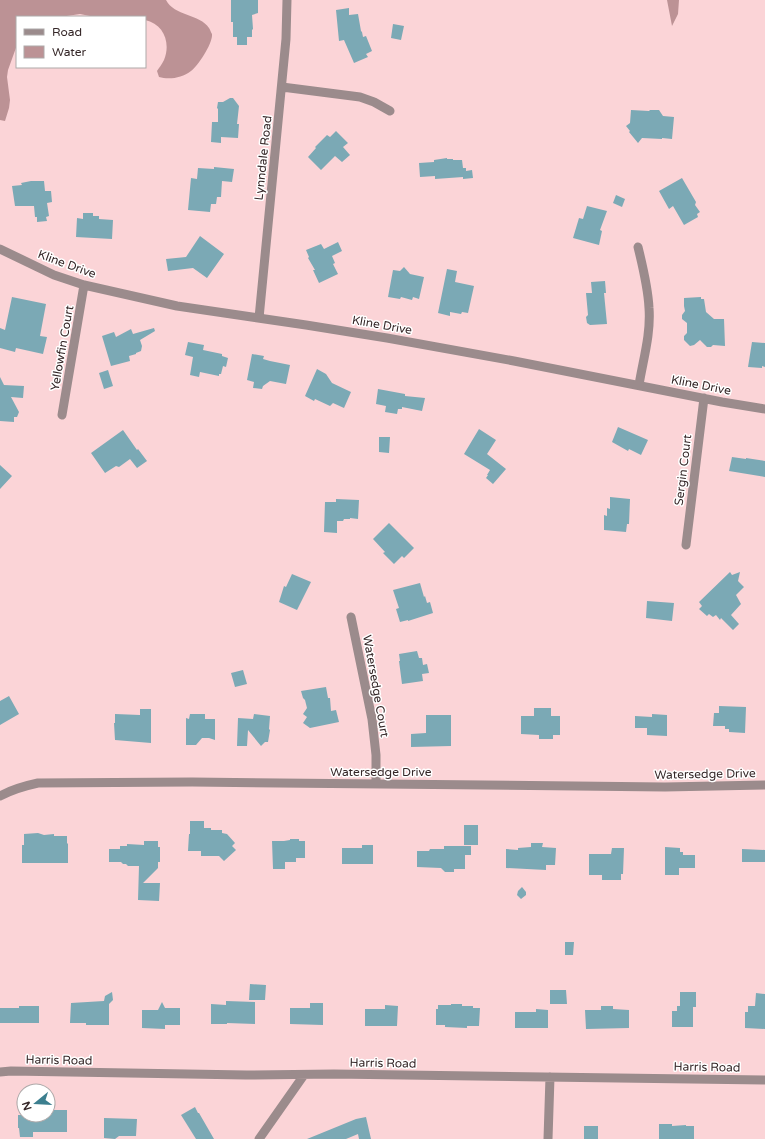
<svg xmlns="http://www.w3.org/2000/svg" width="765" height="1139" viewBox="0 0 765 1139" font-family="'Varela Round',sans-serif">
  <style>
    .water { fill: #bc9295 }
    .building { fill: #7ba9b5 }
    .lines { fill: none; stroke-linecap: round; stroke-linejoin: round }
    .street { stroke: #9b8b8c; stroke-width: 9 }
    .labels { text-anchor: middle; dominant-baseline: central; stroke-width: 3; stroke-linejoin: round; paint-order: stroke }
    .street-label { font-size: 12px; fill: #352728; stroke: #fff }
  </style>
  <rect width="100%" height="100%" fill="#fbd4d7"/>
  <path class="water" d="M0 0H166C174 16 200 14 209 28 210 29 211 33 212 34 213 43 198 66 191 71 182 78 169 80 159 77L157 71C159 68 162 64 164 60 171 43 164 24 145 20V17H95L80 14 60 17H17V45L8 70 7 77 10 100 9 108 5 121 0 120Z
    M667 0H679L678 14 672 26Z"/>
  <path class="building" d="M231 0H258V13L252 15 253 29 252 30V37H247V45H237V37H233V22H231Z
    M349 8V15L358 14 361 31 362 32 363 37 366 36 372 51 366 54 368 57 354 63 344 40 339 41 336 10Z
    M393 24 404 26 401 40 391 38Z
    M230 98H233L239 106 237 124H239L238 138 221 137V143L211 142 212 122H218V109L217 108 218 102H223Z
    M631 110 649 111 650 110H659L663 116 674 117 672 139 662 138V139L642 138 638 143 629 132 630 131 626 126 630 123Z
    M336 131 348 143 343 147 350 155 342 162 335 156 321 170 308 157 316 148 315 147 327 135 330 137Z
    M447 158V159H453V160H462L463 168H466V171L472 170 473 178 463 179V177L435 179V176L420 177 419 163 434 162V160Z
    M214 167 234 169 232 182 222 181 221 197H217L216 204H211L210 212 188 210 191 178 197 179 198 168 214 169Z
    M682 178 696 202 695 205 700 212 697 214 698 217 684 225 673 206 669 209 659 191Z
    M31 181H44L45 191H51L52 202 47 203 49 216 46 217 47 221 37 222V217H35L34 206H15L12 186 22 185 21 183Z
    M616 195 625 199 622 207 613 203Z
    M587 206 607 211 600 230 602 231 599 245 573 238 579 218 583 219Z
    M83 213H93V216H99V219L113 220 112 239 76 237 77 218 83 219Z
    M200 236 224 254 207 278 193 268 168 271 166 259 186 257Z
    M338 242 342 251 332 256 335 263 333 264 338 274 319 283 313 270H315L308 258 309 257 306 250 321 244 324 249Z
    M404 267 410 274 424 277 419 299 413 297 412 300 401 297 400 299 388 297 393 270 400 271Z
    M447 269 457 271 455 282 474 286 468 313 462 312 461 314 450 312V316L438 313Z
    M605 281 606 293H604L607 324 590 325 587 323 586 317 588 315 586 293H592L591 282Z
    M12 297 46 304 40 336 47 337 43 354 16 348 15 352 0 348V328L5 330Z
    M701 297V299H704L706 312 714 319H724L725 346 713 345 711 347H707L700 340 694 345 690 346 684 340V336L687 333V323L682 319V315L685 311 684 306V298Z
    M154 328 155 331 140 340 142 346 141 351 136 353V354L129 356 130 361 111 366 102 336 114 332 116 337 131 329 133 334Z
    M188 342 204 345 203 350 222 354V356L228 358 226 367 223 366 221 374H219V376L200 372 199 377 190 375 193 357 185 355Z
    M752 342 765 343V367L762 366V368L748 367Z
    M252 354 264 356 263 359 270 361 290 365 286 384 270 381 263 386 262 389 253 388 254 382 247 380Z
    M317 369 326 374 332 383 351 392 344 408 333 403 330 406 315 399 314 401 305 396Z
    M108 370 113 386 104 389 99 373Z
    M0 377 4 385 24 386 23 398 11 397 19 412 17 417H14V422L0 421Z
    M378 389 405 394V396L425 398 422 411 402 407V409H398L397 414 385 412 386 406 376 404Z
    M618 427 648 440 641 455 629 449 628 451 612 442Z
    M479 429 496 440 487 454 506 469 493 484 486 478 488 475H487L490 470 464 454Z
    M123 430 137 450 138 449 147 461 137 468 130 459 119 467 116 466 105 473 91 453Z
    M379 437H390L389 453 379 452Z
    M732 457 746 459V458L765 461V477L729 471Z
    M0 465 12 476 0 489Z
    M610 497 630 499 629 524H627L626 532 604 530V515L607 516V508L610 509Z
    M336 499 359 500 358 519 350 518V519H344L343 521H337V533L324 532 325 502H336Z
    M389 523 414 548 404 558 402 556 394 564 383 553 385 552 373 539Z
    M730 572 732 575 740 572 738 581 744 587 736 595 741 604 731 615 739 624 733 630 721 618 720 620 716 615 713 617 709 614 707 616 699 609 702 606 699 602Z
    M292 574 311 582 297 610 279 602 284 586 286 587Z
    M420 583 424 597 425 596 427 603 430 602 433 613 408 621V620L400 622 396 609 399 608 393 590Z
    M647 601 674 603 672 621 646 618Z
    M417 651 419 658H422L423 665 427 664 429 673 422 674 423 681 402 684 399 661H400L399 654Z
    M243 670 247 684 235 687 231 673Z
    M326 687 328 698H330L331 711 336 710 339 722 310 728 303 723 307 717 303 714 307 708 305 700 303 698 301 691Z
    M9 696 19 714 0 725V701Z
    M719 706 746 707 745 733 729 732V729H725V726H713L714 713H719Z
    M534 708H551V716H560V735H553V739H539V735L521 734V716H534Z
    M140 709H151V743L115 740 114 723H115V714L140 715Z
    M190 714H205V719H215V740L209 738H202L196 745H186V718L189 719Z
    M254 714 270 716 269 729 270 730 268 742H265L261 746 248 730 247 746H237L238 718 253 719Z
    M652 714 667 715V736L647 735V728H635V716L652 717Z
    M426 715H451V746L411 747V734L426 733Z
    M190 821H204V828H211V830H222V833L227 834 235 843 232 846 236 850 224 861 219 856H201V851H188L189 834H190Z
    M464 825H478V845H464Z
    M38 833 44 835 54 834V836H67V844L68 843V863H22V845H24V834Z
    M290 839H299V841H305V858H296V862H285V869H273L272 841H284L290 840Z
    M144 841H158V847H160V862H158V868L143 883H160L159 901 138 900 139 866H128L126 864H123L121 862H109V849H120V846H127V844L144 845Z
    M531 843H543L542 847 556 848 555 865H546V870L506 868V849L518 850V848L531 847Z
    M362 845H373V864H342V848H362Z
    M444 846H471V855H465V869H454V872H445L441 868 417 867V851H429L430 849H444Z
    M665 847 680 848V852H683V855H695V868H679V875H665Z
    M612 848H624L623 874H621V880H602V875H589V854H611Z
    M742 849 765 850V862H742Z
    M522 887 526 892V895L521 899 517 895 518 891Z
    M565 942H574L573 955H565Z
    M250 984 266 985 265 1000H249Z
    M550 990H566L567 1004H550Z
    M112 992 113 1000 109 1004V1025H86V1023H70L71 1003 104 1001 105 996Z
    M680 992H696V1007H693V1027H672V1011H677V1006H680Z
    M756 993 765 994V1029L745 1028V1012H748V1006H755Z
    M226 1001 255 1002V1024L227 1023V1024H211V1004L226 1005Z
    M162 1002 165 1008H180V1025H165V1029L142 1028V1010H158Z
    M310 1003H323V1025L290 1024V1008H310Z
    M451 1004H462V1006H473V1008H480L479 1026H467V1028L445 1027V1025H436V1009H438V1005H451Z
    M385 1005 398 1006 397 1026H365V1009H385Z
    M19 1006H39V1023H0V1008H19Z
    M601 1006H613V1009L629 1010V1028L586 1029 585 1010H601Z
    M536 1009 548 1010V1028H515V1012H536Z
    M195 1107 198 1113H199L214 1139H196L181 1115Z
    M51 1110H67V1132H33V1137H20L19 1128H18V1115H48V1112H51Z
    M366 1117 371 1139H359L358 1134 346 1139H307L356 1119Z
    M104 1118 137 1119 136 1136H119L115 1139 104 1138Z
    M659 1124H672V1126L686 1125V1126H694V1139H659Z
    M584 1126H598V1139H584Z"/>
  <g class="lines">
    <path class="street" d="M282 87 360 97 374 102 390 111
      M638 247C643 268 648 287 649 308 651 334 643 360 639 385
      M0 249 54 275 84 285 177 306 306 325 387 338 514 361 722 402 765 409
      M259 318 286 39 287 0
      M62 415 84 285
      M686 545 704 398
      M351 617 372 719 376 755V784
      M0 796C13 789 24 786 38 783L192 782 665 787 765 785
      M0 1072 11 1071 246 1075 334 1074 765 1080
      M259 1139 304 1075
      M548 1139 550 1077"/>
  </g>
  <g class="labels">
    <g class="street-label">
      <text transform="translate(263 158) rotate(-84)">Lynndale Road</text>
      <text transform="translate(67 264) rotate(20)">Kline Drive</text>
      <text transform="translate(382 325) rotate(10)">Kline Drive</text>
      <text transform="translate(62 348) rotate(-80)">Yellowfin Court</text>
      <text transform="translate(701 385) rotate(11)">Kline Drive</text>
      <text transform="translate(683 470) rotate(-83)">Sergin Court</text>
      <text transform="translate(376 686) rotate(80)">Watersedge Court</text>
      <text x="381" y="772">Watersedge Drive</text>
      <text transform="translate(705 774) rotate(-1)">Watersedge Drive</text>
      <text transform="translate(59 1060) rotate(1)">Harris Road</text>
      <text transform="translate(383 1063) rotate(1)">Harris Road</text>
      <text transform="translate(707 1067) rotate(1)">Harris Road</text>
    </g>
  </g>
  <rect x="16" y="16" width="130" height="52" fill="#ffffff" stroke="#aea9a9"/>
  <rect x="24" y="29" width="20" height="6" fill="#9b8b8c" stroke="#aea9a9"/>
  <text x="52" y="36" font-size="12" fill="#352728">Road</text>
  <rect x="24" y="46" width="20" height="12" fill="#bc9295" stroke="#aea9a9"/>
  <text x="52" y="56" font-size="12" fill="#352728">Water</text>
  <g transform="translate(36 1103) rotate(252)"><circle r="19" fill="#ffffff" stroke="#aea9a9"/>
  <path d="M0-3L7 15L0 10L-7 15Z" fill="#3c7f8f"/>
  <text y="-6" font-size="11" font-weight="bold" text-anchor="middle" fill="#352728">N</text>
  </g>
</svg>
